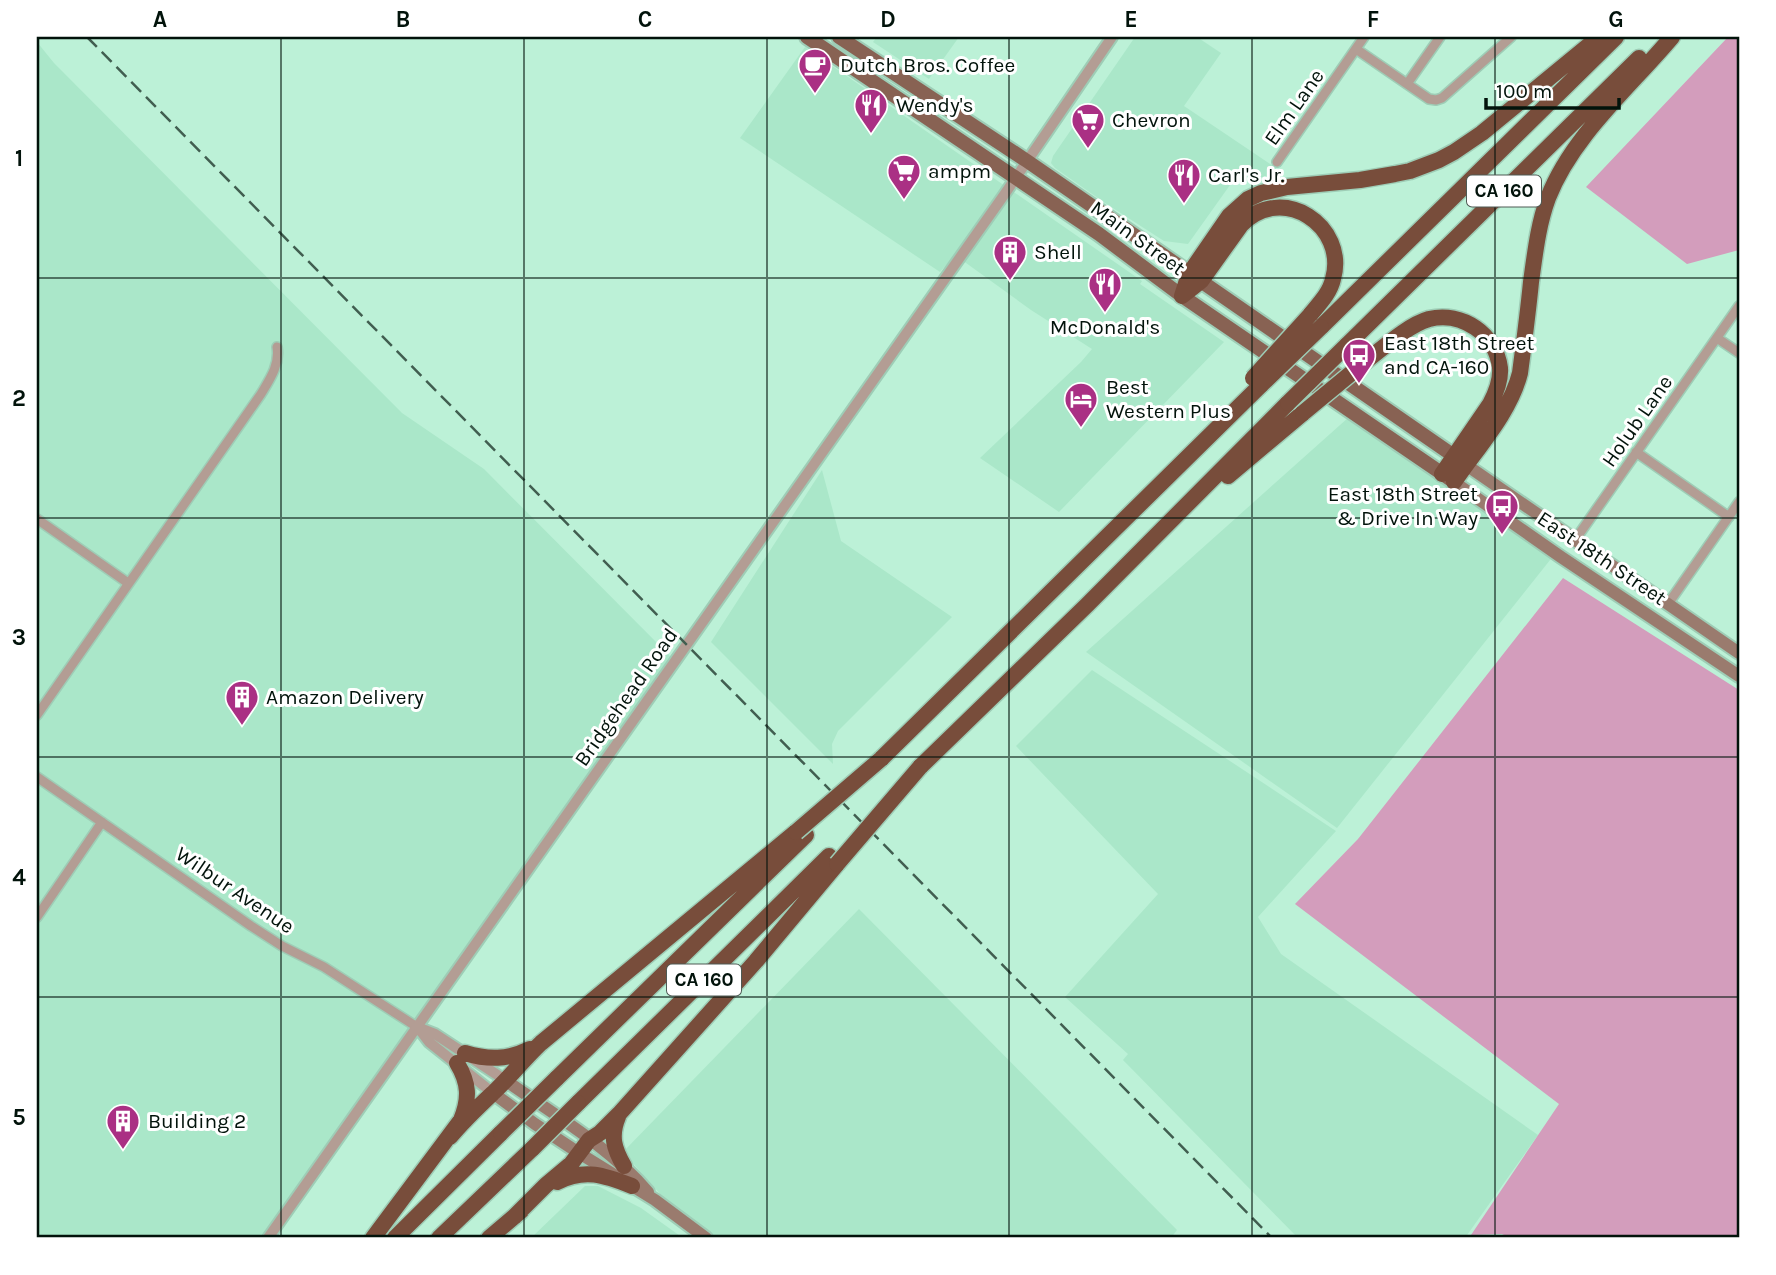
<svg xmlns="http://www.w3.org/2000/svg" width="1776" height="1275" viewBox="0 0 1776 1275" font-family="Karla,sans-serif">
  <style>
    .built { fill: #aae7c9 }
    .green { fill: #d39dbc }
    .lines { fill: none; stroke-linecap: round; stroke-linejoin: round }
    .minor-casing { stroke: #9ecdb6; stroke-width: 12 }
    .tertiary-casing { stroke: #9ecdb6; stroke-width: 14 }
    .secondary-casing { stroke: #9ecdb6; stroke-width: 16 }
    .primary-casing { stroke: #9ecdb6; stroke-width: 18 }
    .motorway-casing { stroke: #9ecdb6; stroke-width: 19 }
    .minor { stroke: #b39d94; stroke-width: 9 }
    .tertiary { stroke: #b39d94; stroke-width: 10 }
    .secondary { stroke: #9a7b6e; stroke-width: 12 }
    .primary { stroke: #886253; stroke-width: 14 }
    .motorway { stroke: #784d3b; stroke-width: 16 }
    .rail { stroke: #415e50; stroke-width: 2.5; stroke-dasharray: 14 7; stroke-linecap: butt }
    .motorway-bridge-casing { stroke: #9ecdb6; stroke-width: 19; stroke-linecap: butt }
    .motorway-bridge { stroke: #784d3b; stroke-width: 16 }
    .grid { fill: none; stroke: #02130b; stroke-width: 2; stroke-opacity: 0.55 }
    .labels { text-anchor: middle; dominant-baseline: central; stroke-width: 6; stroke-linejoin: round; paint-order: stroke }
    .shield { fill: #fff; stroke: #4e5a54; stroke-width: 2 }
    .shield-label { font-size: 19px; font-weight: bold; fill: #02130b }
    .poi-label { font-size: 21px; fill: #02130b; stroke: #fff; text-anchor: start }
    .street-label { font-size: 21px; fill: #02130b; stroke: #fff }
    .neatline { fill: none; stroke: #02130b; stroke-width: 2.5 }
    .grid-label { font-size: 23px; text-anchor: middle; font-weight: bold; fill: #02130b }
  </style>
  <rect width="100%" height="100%" fill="#bcf1d7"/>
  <path class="built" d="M877 37H959L929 79 873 42Z
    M1135 37H1197L1221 53 1184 106 1276 168 1272 175 1230 185 1188 244 1164 241 1105 203 1055 168 1051 163 1053 156Z
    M37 42 54 63 402 413 484 469 671 657 262 1238H37Z
    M805 47 1142 281 1140 284 1224 342 1059 512 980 458 1081 362 1092 349 1031 310 955 255 940 272 740 138Z
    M1349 417 1554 555 1337 828 1086 652Z
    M822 470 841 541 952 617 838 731 832 744 833 764 711 642Z
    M1092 670 1336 831 1258 917 1281 954 1538 1135 1465 1238H1298L1123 1060 1128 1054 1065 997 1158 894 1016 746Z
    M859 909 1177 1230 1171 1238H717L668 1203 623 1152Z
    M585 1186H598L641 1208 683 1238H531Z"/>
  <path class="green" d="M1728 37H1739V250L1687 264 1586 187Z
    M1563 578 1739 690V1238H1510L1502 1234 1471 1235 1559 1104 1295 904 1358 839Z"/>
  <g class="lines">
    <defs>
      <path id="minor" d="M1356 49 1429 99 1436 100 1442 98 1511 37
        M1407 84 1440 37
        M1277 162 1364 37
        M1717 338 1739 353
        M1636 452 1729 517
        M37 519 128 583
        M1575 540 1739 306
        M1668 604 1739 502
        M37 715 261 394C270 379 280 365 277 347
        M37 777 251 926 282 946 324 967 417 1027
        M37 917 102 822"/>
      <path id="tertiary" d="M417 1027 435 1034 505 1080
        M419 1029 429 1042 493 1093
        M268 1238 1004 195 1112 37"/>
      <path id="secondary" d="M1459 460 1739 653
        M1454 482 1561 557 1739 676
        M505 1080C553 1114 610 1147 648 1192
        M493 1093 535 1124 579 1153 655 1200 706 1238"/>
      <path id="primary" d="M807 37 1099 234 1182 296 1450 479
        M839 37 1027 161 1454 456"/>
      <path id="motorway" d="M1182 296 1189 274 1229 216 1248 199 1261 193 1287 187 1360 180 1395 174 1410 171 1439 160 1454 152 1482 133 1599 37
        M1182 296 1201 281 1241 225C1282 182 1348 226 1333 279 1330 293 1319 304 1310 315
        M1321 327 1616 37
        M1346 346 1639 58
        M1366 361C1383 348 1408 325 1429 319 1462 311 1496 334 1500 368 1501 381 1496 393 1490 404L1442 474
        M1228 476 1303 413
        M1454 482C1477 448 1510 413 1520 373 1524 343 1528 313 1531 282 1535 254 1538 225 1548 198 1572 136 1630 87 1672 37
        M881 759 1262 384
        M920 767 1087 605 1288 403
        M465 1053C488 1060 508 1060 530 1049
        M556 1079 806 835
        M578 1103 829 856
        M618 1117C610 1136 614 1149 624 1166
        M450 1137C464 1120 478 1107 494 1092 510 1077 524 1059 541 1043L796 832
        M557 1182C585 1168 604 1175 632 1186
        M514 1217 546 1185 571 1164 589 1140 600 1133 619 1114 756 961 837 864
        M373 1238 461 1120C470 1098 469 1083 457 1063
        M395 1238 501 1133
        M439 1238 533 1148
        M489 1238 521 1211"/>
    </defs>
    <use href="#minor" class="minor-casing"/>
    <use href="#tertiary" class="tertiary-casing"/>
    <use href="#secondary" class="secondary-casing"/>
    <use href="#primary" class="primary-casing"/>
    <use href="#motorway" class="motorway-casing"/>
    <use href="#minor" class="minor"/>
    <use href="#tertiary" class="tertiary"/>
    <use href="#secondary" class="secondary"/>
    <use href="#primary" class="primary"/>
    <use href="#motorway" class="motorway"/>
    <path class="rail" d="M87 37 1272 1238"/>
    <defs>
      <path id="motorway-bridge" d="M1253 378 1310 315
        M1262 384 1321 327
        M1288 403 1346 346
        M1303 413 1366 361
        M796 832 881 759
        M837 864 920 767
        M501 1133 556 1079
        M533 1148 578 1103"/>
    </defs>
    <use href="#motorway-bridge" class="motorway-bridge-casing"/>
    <use href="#motorway-bridge" class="motorway-bridge"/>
  </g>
  <path class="grid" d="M281 37V1238M524 37V1238M767 37V1238M1009 37V1238M1252 37V1238M1495 37V1238M37 278H1739M37 518H1739M37 757H1739M37 997H1739"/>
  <defs>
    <symbol id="cafe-pin" viewBox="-11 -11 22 30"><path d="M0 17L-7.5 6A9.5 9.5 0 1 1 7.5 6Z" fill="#aa3084" stroke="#fff"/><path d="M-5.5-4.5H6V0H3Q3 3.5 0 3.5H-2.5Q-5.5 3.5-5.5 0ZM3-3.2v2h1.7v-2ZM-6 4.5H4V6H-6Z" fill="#fff"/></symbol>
    <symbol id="restaurant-pin" viewBox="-11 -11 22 30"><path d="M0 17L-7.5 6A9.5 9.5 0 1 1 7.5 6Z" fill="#aa3084" stroke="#fff"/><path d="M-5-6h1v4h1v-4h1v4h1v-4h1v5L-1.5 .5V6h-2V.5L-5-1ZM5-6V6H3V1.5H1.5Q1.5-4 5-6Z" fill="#fff"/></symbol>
    <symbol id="supermarket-pin" viewBox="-11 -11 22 30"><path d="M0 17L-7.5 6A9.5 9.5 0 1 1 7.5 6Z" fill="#aa3084" stroke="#fff"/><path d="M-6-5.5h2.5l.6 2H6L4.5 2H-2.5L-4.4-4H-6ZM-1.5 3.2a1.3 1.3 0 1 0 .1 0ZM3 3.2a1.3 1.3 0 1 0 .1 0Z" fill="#fff"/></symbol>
    <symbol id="building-pin" viewBox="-11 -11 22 30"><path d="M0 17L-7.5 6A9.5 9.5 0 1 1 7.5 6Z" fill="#aa3084" stroke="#fff"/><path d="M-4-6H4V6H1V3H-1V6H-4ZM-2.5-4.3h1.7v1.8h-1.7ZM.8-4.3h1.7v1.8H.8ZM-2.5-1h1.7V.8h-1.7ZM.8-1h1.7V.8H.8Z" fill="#fff"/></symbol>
    <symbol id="bus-pin" viewBox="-11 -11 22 30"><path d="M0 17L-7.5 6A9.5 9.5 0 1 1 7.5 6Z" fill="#aa3084" stroke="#fff"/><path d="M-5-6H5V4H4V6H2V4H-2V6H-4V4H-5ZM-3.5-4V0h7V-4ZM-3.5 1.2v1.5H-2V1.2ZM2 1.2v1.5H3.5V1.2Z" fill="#fff"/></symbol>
    <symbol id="hotel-pin" viewBox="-11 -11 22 30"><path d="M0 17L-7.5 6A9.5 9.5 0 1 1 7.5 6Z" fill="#aa3084" stroke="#fff"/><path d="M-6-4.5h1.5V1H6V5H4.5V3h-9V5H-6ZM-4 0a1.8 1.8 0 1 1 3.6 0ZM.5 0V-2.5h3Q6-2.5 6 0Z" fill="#fff"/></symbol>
  </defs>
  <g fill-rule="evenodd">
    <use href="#cafe-pin" x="796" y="46" width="38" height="52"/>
    <use href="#restaurant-pin" x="852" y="86" width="38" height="52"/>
    <use href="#supermarket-pin" x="1069" y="101" width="38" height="52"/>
    <use href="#supermarket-pin" x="885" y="152" width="38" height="52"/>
    <use href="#restaurant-pin" x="1165" y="156" width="38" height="52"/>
    <use href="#building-pin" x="991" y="233" width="38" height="52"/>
    <use href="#restaurant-pin" x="1086" y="265" width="38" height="52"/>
    <use href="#bus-pin" x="1340" y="336" width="38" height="52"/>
    <use href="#hotel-pin" x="1062" y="380" width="38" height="52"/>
    <use href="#bus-pin" x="1483" y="487" width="38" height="52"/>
    <use href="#building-pin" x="223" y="678" width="38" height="52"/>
    <use href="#building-pin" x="104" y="1102" width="38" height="52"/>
  </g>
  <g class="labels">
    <g class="shield">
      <rect x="1467" y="175.5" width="74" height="31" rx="5"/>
      <rect x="667" y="964.5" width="74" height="31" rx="5"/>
    </g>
    <g class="shield-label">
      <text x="1504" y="191">CA 160</text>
      <text x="704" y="980">CA 160</text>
    </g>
    <g class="poi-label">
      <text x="840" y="65">Dutch Bros. Coffee</text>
      <text x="896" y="105">Wendy's</text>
      <text x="1112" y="120">Chevron</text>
      <text x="928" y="171">ampm</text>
      <text x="1208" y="175">Carl's Jr.</text>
      <text x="1034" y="252">Shell</text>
      <text x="1105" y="327" text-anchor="middle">McDonald's</text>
      <text x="1384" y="343">East 18th Street<tspan x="1384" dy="24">and CA-160</tspan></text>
      <text x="1106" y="387">Best<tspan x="1106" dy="24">Western Plus</tspan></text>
      <text x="1478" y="494" text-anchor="end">East 18th Street<tspan x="1478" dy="24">&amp; Drive In Way</tspan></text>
      <text x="266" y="697">Amazon Delivery</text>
      <text x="148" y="1121">Building 2</text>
    </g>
    <g class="street-label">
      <text transform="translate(1294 107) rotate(-55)">Elm Lane</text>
      <text transform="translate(1138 238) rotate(36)">Main Street</text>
      <text transform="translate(1637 421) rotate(-55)">Holub Lane</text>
      <text transform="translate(1602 558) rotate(34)">East 18th Street</text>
      <text transform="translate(626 697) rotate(-55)">Bridgehead Road</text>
      <text transform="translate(235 890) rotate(34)">Wilbur Avenue</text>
    </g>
  </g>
  <rect width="1776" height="1275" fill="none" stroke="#ffffff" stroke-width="77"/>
  <path d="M1486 98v10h133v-10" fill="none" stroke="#02130b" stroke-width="3.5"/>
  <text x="1496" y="98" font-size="21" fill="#02130b" stroke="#ffffff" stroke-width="5" paint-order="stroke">100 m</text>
  <rect x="38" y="38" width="1700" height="1198" class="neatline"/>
  <g class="grid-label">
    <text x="160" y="27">A</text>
    <text x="403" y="27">B</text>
    <text x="645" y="27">C</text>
    <text x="888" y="27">D</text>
    <text x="1131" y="27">E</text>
    <text x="1373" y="27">F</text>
    <text x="1616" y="27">G</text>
    <text x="19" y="166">1</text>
    <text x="19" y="406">2</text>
    <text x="19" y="645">3</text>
    <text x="19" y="885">4</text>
    <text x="19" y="1125">5</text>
  </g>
</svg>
